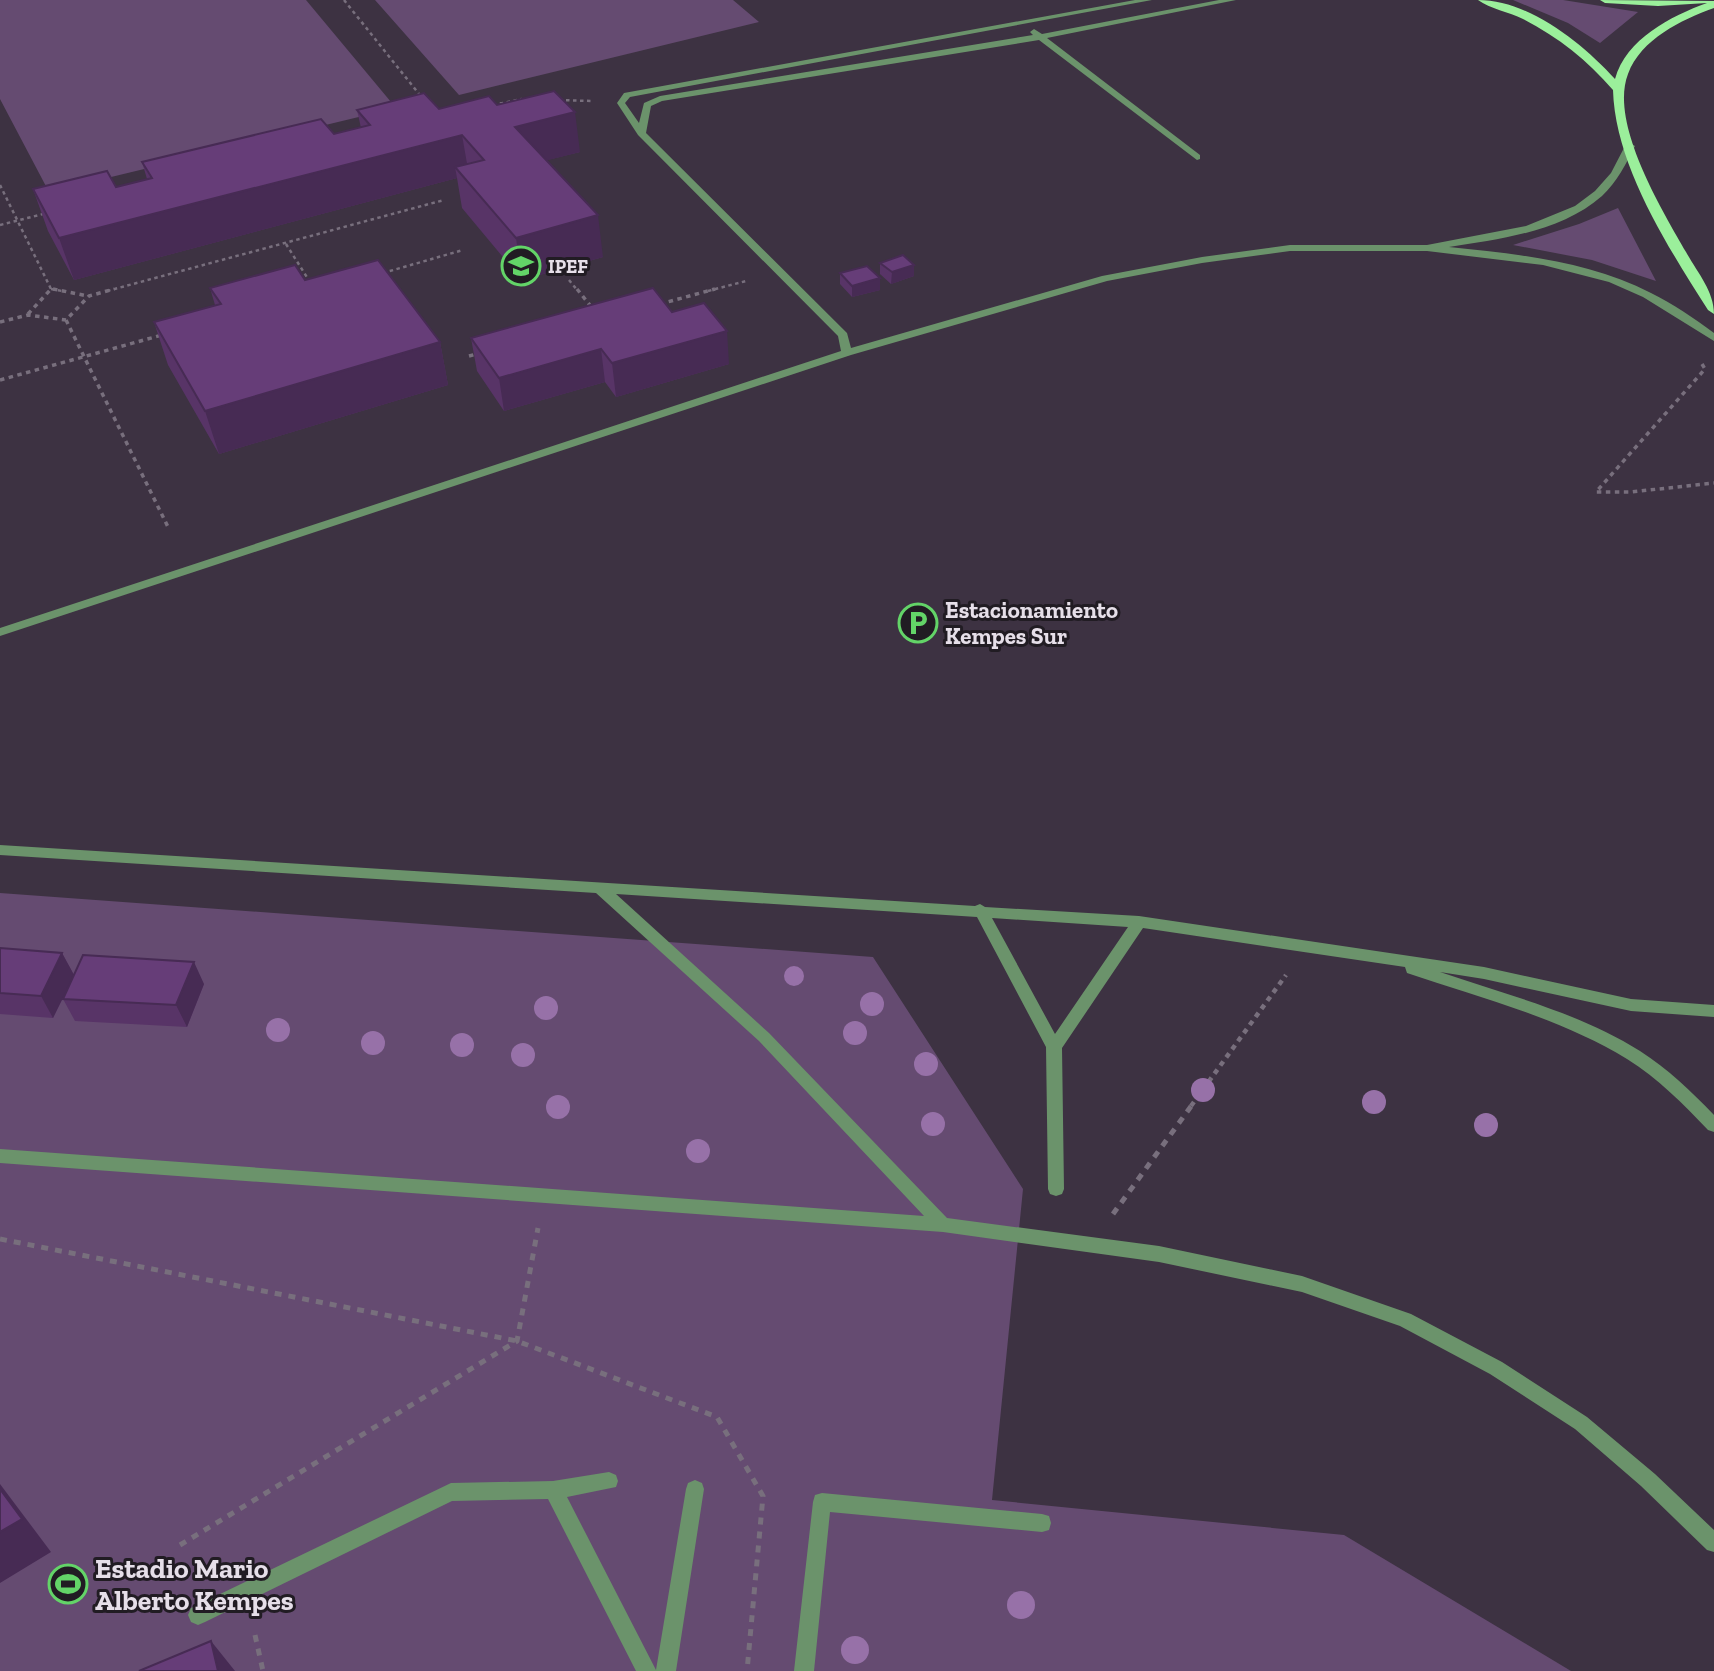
<svg xmlns="http://www.w3.org/2000/svg" width="1714" height="1671" viewBox="0 0 1714 1671" font-family="'Zilla Slab',serif">
  <style>
    .green { fill: #654b71 }
    .lines { fill: none; stroke-linecap: round; stroke-linejoin: round }
    .path-far3 { stroke: #786f7d; stroke-width: 2.5; stroke-dasharray: 3.5 3.5; stroke-linecap: butt }
    .path-far2 { stroke: #786f7d; stroke-width: 3.5; stroke-dasharray: 4.5 4.5; stroke-linecap: butt }
    .path-far1 { stroke: #786f7d; stroke-width: 4.5; stroke-dasharray: 5 5; stroke-linecap: butt }
    .path { stroke: #786f7d; stroke-width: 5; stroke-dasharray: 7 7; stroke-linecap: butt }
    .lane { fill: #6b936b; fill-rule: evenodd }
    .primary { fill: #9bef9b; fill-rule: evenodd }
    .tree { fill: #9771a8 }
    .wall { fill: #583467 }
    .shaded-wall { fill: #472b54 }
    .building { fill: #663d78; stroke: #472b54; stroke-width: 2 }
    .labels { text-anchor: middle; dominant-baseline: central; stroke-width: 6; stroke-linejoin: round; paint-order: stroke }
    .far-poi-label { font-size: 19px; font-weight: bold; fill: #e6dfe9; stroke: #211c23; text-anchor: start }
    .poi-label { font-size: 23px; font-weight: bold; fill: #e6dfe9; stroke: #211c23; text-anchor: start }
    .near-poi-label { font-size: 28px; font-weight: bold; fill: #e6dfe9; stroke: #211c23; text-anchor: start }
  </style>
  <rect width="100%" height="100%" fill="#3d3242"/>
  <path class="green" d="M0 0H306L396 108 49 192 0 99Z
    M375 0H733L759 22 459 95Z
    M1513 0H1563L1638 12 1600 43 1568 23Z
    M1618 208 1656 281 1592 260 1513 245 1579 224Z
    M0 893 873 957 1023 1189 992 1500 1344 1535 1571 1671H0Z"/>
  <g class="lines">
    <path class="path-far3" d="M344 0 423 99
      M559 100 592 101
      M493 105 522 99
      M0 185 51 289 49 291
      M0 225 47 213
      M286 244 310 282
      M383 273 463 250
      M569 280 578 291
      M51 289 62 291
      M107 291 444 200
      M708 291 746 281"/>
    <path class="path-far2" d="M53 289 88 296
      M577 289 593 309
      M660 304 715 289
      M28 314 51 289
      M66 320 169 529
      M0 322 28 315 66 320 89 296 114 289
      M469 356 480 353
      M1702 364 1705 369 1596 492H1631L1714 483
      M0 380 162 335"/>
    <path class="path-far1" d="M1191 1106 1286 975"/>
    <path class="path" d="M1113 1214 1192 1105
      M0 1239 517 1341 717 1417 763 1496 747 1671
      M180 1545 517 1341 538 1228
      M255 1635 263 1671"/>
    <path class="lane" d="M1135 0H1152L630 97 625 103 639 123 644 103 660 96 1033 35 1030 32 1034 29 1042 34 1219 0H1236L1047 38 1200 155V159L1197 160 1039 40 662 101 651 106 646 133 847 333 851 348 1102 276 1202 257 1290 245H1427L1526 226 1575 206 1595 191 1611 173 1625 146 1630 143 1635 146C1626 164 1617 182 1602 196 1561 232 1500 239 1449 247 1517 254 1589 261 1651 293 1673 304 1694 318 1714 333V341L1643 297 1609 282 1543 265 1427 251H1290L1202 263 1107 281 851 355 0 636V628L841 351 838 336 638 135 617 103 624 93Z
      M0 845 975 906 980 904 985 907 1139 916 1484 967 1631 999 1714 1005V1017L1631 1011 1484 979 1440 972C1507 995 1580 1013 1640 1051 1668 1069 1691 1091 1714 1115V1132L1708 1130C1683 1104 1658 1078 1627 1059 1560 1018 1481 998 1407 973L1405 967 1143 928 1062 1048 1064 1189 1062 1194 1056 1196 1050 1194 1048 1189 1046 1047 977 917 616 894 769 1033 947 1218 1159 1246 1302 1276 1411 1314 1502 1362 1587 1417 1655 1474 1714 1530V1552L1707 1550 1641 1486 1575 1429 1490 1374 1400 1326 1302 1292 1159 1262 943 1232 0 1163V1149L924 1216 759 1041 596 893 0 855ZM992 918 1128 927 1055 1034Z
      M609 1472 616 1475 618 1481 616 1487 567 1497 656 1670 686 1489 688 1483 695 1480 702 1483 704 1489 676 1671H636L548 1499 452 1501 205 1622 198 1625 191 1622 188 1615 191 1608 451 1483 553 1481Z
      M822 1493 1042 1514 1049 1516 1051 1523 1049 1530 1042 1532 830 1512 814 1671H794L813 1502 815 1495Z"/>
    <path class="primary" d="M1478 0C1529 0 1582 43 1615 79 1626 39 1671 16 1707 3L1658 6 1605 3 1600 0 1714 1V8C1681 20 1641 39 1628 74 1609 123 1662 210 1686 252 1697 272 1714 291 1714 314L1708 310C1668 247 1615 165 1613 90 1587 60 1558 37 1523 19 1509 12 1490 9 1478 0Z"/>
  </g>
  <g class="tree">
    <circle cx="794" cy="976" r="10"/>
    <circle cx="872" cy="1004" r="12"/>
    <circle cx="546" cy="1008" r="12"/>
    <circle cx="278" cy="1030" r="12"/>
    <circle cx="855" cy="1033" r="12"/>
    <circle cx="373" cy="1043" r="12"/>
    <circle cx="462" cy="1045" r="12"/>
    <circle cx="523" cy="1055" r="12"/>
    <circle cx="926" cy="1064" r="12"/>
    <circle cx="1203" cy="1090" r="12"/>
    <circle cx="1374" cy="1102" r="12"/>
    <circle cx="558" cy="1107" r="12"/>
    <circle cx="933" cy="1124" r="12"/>
    <circle cx="1486" cy="1125" r="12"/>
    <circle cx="698" cy="1151" r="12"/>
    <circle cx="1021" cy="1605" r="14"/>
    <circle cx="855" cy="1650" r="14"/>
  </g>
  <path class="wall" d="M497 105 580 152 547 160 603 257 522 280 462 208 457 178 74 280 48 231 33 189 116 187 147 179 142 162 334 134 361 128 357 110 439 109Z
    M880 263 914 276 891 284 880 274Z
    M840 273 880 278V290L852 297 840 284Z
    M305 280 440 342 448 385 219 454 168 365 154 322 215 305 210 288Z
    M672 312 729 364 616 397 605 382 504 411 477 371 471 338Z
    M0 948 62 953 74 975 204 984 187 1027 75 1021 63 999 70 984 53 1018 0 1014Z"/>
  <path class="shaded-wall" d="M575 112 580 152 521 167 515 127Z
    M462 135 469 175 455 167 457 178 74 280 59 238Z
    M598 215 603 257 522 280 516 238Z
    M914 265V276L891 284 892 272Z
    M880 278V290L852 297V286Z
    M727 331 729 364 616 397 612 363Z
    M440 342 448 385 219 454 205 411Z
    M601 349 605 382 504 411 499 378Z
    M62 953 74 975 53 1018 41 996Z
    M194 962 204 984 187 1027 176 1005Z
    M0 1484 51 1552 0 1583Z
    M211 1641 235 1671H218Z"/>
  <path class="building" d="M554 91 575 112 515 127 598 215 516 238 455 167 484 160 462 135 59 238 33 189 107 171 116 187 152 178 142 162 321 119 334 134 370 125 357 110 424 93 439 109 489 96 497 105Z
    M903 255 914 265 892 272 880 263Z
    M378 260 440 342 205 411 154 322 221 304 210 288 295 265 305 280Z
    M867 266 880 278 852 286 840 273Z
    M653 288 672 312 704 303 727 331 612 363 601 349 499 378 471 338Z
    M0 948 62 953 41 996 0 993Z
    M83 955 194 962 176 1005 63 999Z
    M0 1489 22 1519 0 1532Z
    M211 1641 218 1671H139Z"/>
  <defs>
    <symbol id="university-ring" viewBox="-11 -11 22 22"><circle r="9.5" fill="#211c23" stroke="#63d468" stroke-width="1.5"/><path d="M0-5L7-2L0 1L-7-2ZM-4 1L0 2.5L4 1V4Q0 6-4 4Z" fill="#63d468"/></symbol>
    <symbol id="parking-ring" viewBox="-11 -11 22 22"><circle r="9.5" fill="#211c23" stroke="#63d468" stroke-width="1.5"/><path d="M-3.5-5.5H1a3.5 3.5 0 0 1 0 7H-1V5.5H-3.5ZM-1-3.4V-.6H.8a1.4 1.4 0 0 0 0-2.8Z" fill="#63d468"/></symbol>
    <symbol id="stadium-ring" viewBox="-11 -11 22 22"><circle r="9.5" fill="#211c23" stroke="#63d468" stroke-width="1.5"/><path d="M0-5a6.5 5 0 1 0 0 10a6.5 5 0 1 0 0-10ZM-3.5-1.8h7v3.6h-7Z" fill="#63d468"/></symbol>
  </defs>
  <g fill-rule="evenodd">
    <use href="#university-ring" x="499" y="244" width="44" height="44"/>
    <use href="#parking-ring" x="896" y="601" width="44" height="44"/>
    <use href="#stadium-ring" x="46" y="1562" width="44" height="44"/>
  </g>
  <g class="labels">
    <g class="far-poi-label">
      <text x="548" y="266">IPEF</text>
    </g>
    <g class="poi-label">
      <text x="945" y="610">Estacionamiento<tspan x="945" dy="26">Kempes Sur</tspan></text>
    </g>
    <g class="near-poi-label">
      <text x="95" y="1568">Estadio Mario<tspan x="95" dy="32">Alberto Kempes</tspan></text>
    </g>
  </g>
</svg>
